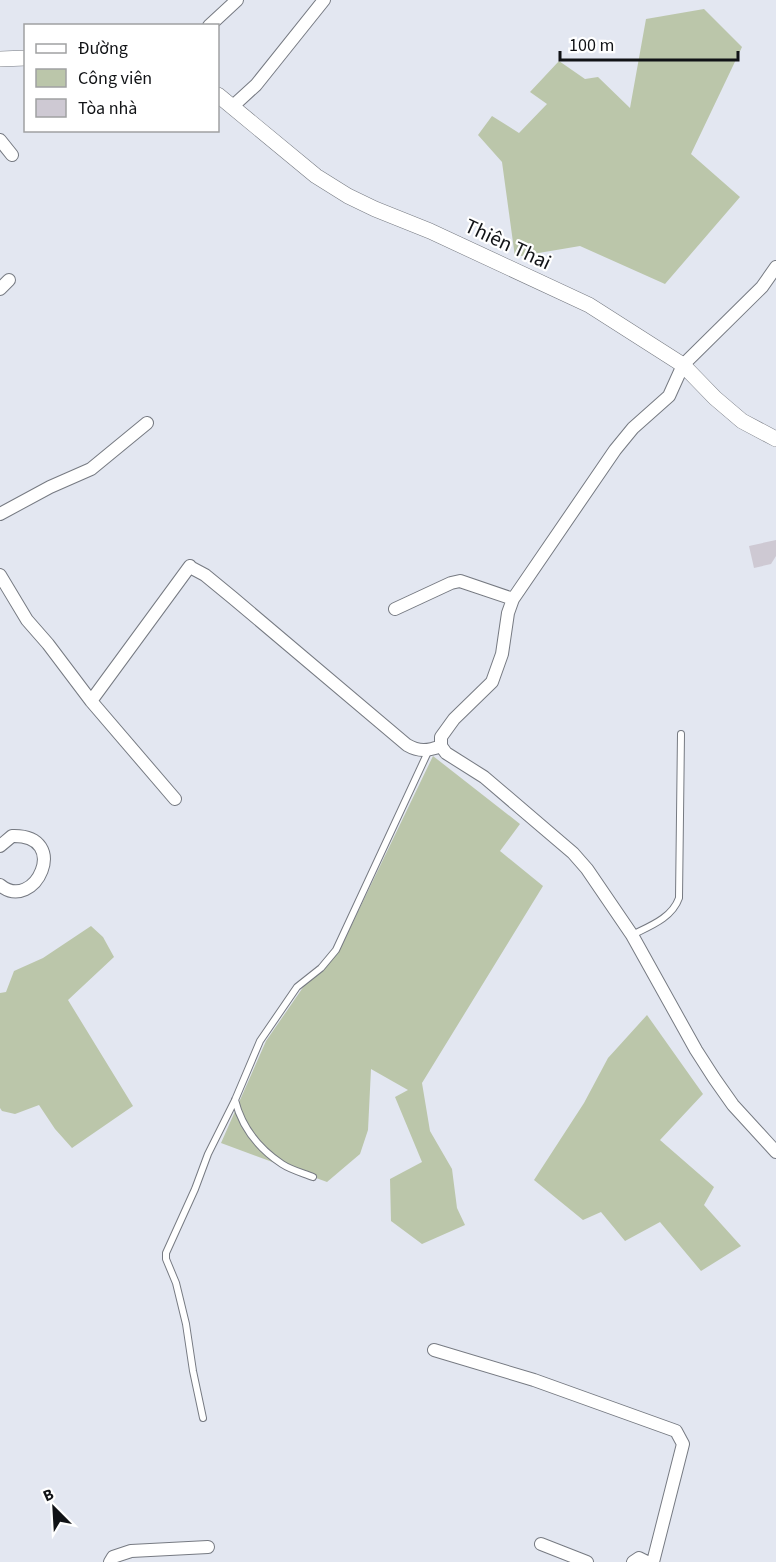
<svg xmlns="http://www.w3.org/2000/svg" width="776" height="1562" viewBox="0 0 776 1562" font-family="'Source Sans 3',sans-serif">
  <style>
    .green { fill: #bbc6aa }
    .building { fill: #cec9d3 }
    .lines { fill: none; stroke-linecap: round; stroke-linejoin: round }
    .service-casing { stroke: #767a82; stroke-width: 8 }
    .minor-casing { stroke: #767a82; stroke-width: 14 }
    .tertiary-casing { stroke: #767a82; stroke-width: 16 }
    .service { stroke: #fff; stroke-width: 6 }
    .minor { stroke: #fff; stroke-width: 12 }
    .tertiary { stroke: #fff; stroke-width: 15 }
    .labels { text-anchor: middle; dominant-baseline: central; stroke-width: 4.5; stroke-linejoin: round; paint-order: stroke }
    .street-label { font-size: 21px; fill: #111316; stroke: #fff }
  </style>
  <rect width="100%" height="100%" fill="#e3e7f1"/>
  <path class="green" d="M704 9 742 47 691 154 740 197 665 284 580 246 515 257 502 162 478 135 492 116 519 133 547 104 530 92 559 61 585 79 598 77 630 108 646 19Z
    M433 756 520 824 500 851 543 886 422 1083 430 1131 452 1169 457 1208 465 1225 422 1244 391 1221 390 1179 422 1162 395 1097 408 1090 371 1069 368 1130 360 1154 327 1182 221 1143 266 1041 306 983 340 949Z
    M91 926 103 937 114 957 68 1000 133 1106 72 1148 55 1129 39 1105 15 1114 2 1111 0 1108V993L6 992 14 971 43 958Z
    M647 1015 703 1094 660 1140 714 1187 704 1205 741 1246 701 1271 660 1222 625 1241 601 1212 583 1220 534 1180 584 1103 608 1058Z"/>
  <path class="building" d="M776 540V556L771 564 754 568 749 546Z"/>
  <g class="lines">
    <defs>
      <path id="service" d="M632 935C650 926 672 918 679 898L681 734
        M235 1100C242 1128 258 1148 282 1164 291 1170 303 1173 313 1177
        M203 1418 193 1371 186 1324 176 1283 166 1259V1253L195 1189 208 1154 235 1100 260 1041 297 987 321 968 336 950 427 754 431 750"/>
      <path id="minor" d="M209 26 237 0
        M233 106 256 85 324 0
        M0 140 12 155
        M776 267 762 287 683 365 669 396 633 428 615 450 513 599 508 613 502 654 492 682 454 719 441 737V746L446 753 484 777 573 853 587 869 632 935 696 1050 714 1078 733 1105 776 1152
        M0 289 9 280
        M0 514 50 487 91 469 147 423
        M190 567 205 575 233 598 407 745C419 752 428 751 441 746
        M0 575 27 620 48 644 91 701 175 799
        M395 609 451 583 460 581 513 599
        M91 701 190 566
        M0 846 12 836C72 834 35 914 0 885
        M434 1350 534 1380 676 1431 683 1444 653 1562
        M541 1544 587 1562
        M110 1562 113 1557 131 1551 208 1547
        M633 1562 639 1558 647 1562"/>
      <path id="tertiary" d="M0 59 26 58
        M218 95 316 176 348 196 375 209 430 231 589 305 683 365 715 398 742 421 776 439"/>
    </defs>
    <use href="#service" class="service-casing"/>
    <use href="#minor" class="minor-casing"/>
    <use href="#tertiary" class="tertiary-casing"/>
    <use href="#service" class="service"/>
    <use href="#minor" class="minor"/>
    <use href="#tertiary" class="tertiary"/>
  </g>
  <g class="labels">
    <g class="street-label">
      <text transform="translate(508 244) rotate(25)">Thiên Thai</text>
    </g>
  </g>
  <rect x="24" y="24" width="195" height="108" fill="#ffffff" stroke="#a0a1a2" stroke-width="1.5"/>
  <rect x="36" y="44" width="30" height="9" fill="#ffffff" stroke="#a0a1a2" stroke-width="1.5"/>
  <text x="78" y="54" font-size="18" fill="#111316">Đường</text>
  <rect x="36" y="69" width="30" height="18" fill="#bbc6aa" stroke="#a0a1a2" stroke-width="1.5"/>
  <text x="78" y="84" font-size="18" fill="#111316">Công viên</text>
  <rect x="36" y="99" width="30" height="18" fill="#cec9d3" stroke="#a0a1a2" stroke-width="1.5"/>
  <text x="78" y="114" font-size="18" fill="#111316">Tòa nhà</text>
  <g transform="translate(54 1508) rotate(336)" stroke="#ffffff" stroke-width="4.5" paint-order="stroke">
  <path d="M0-4.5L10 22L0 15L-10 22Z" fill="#111316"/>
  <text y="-9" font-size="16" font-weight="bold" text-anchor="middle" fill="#111316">B</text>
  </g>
  <path d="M560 51v9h178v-9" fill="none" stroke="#111316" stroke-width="3"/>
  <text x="569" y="51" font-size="18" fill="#111316" stroke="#ffffff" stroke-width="4.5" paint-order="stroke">100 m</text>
</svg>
